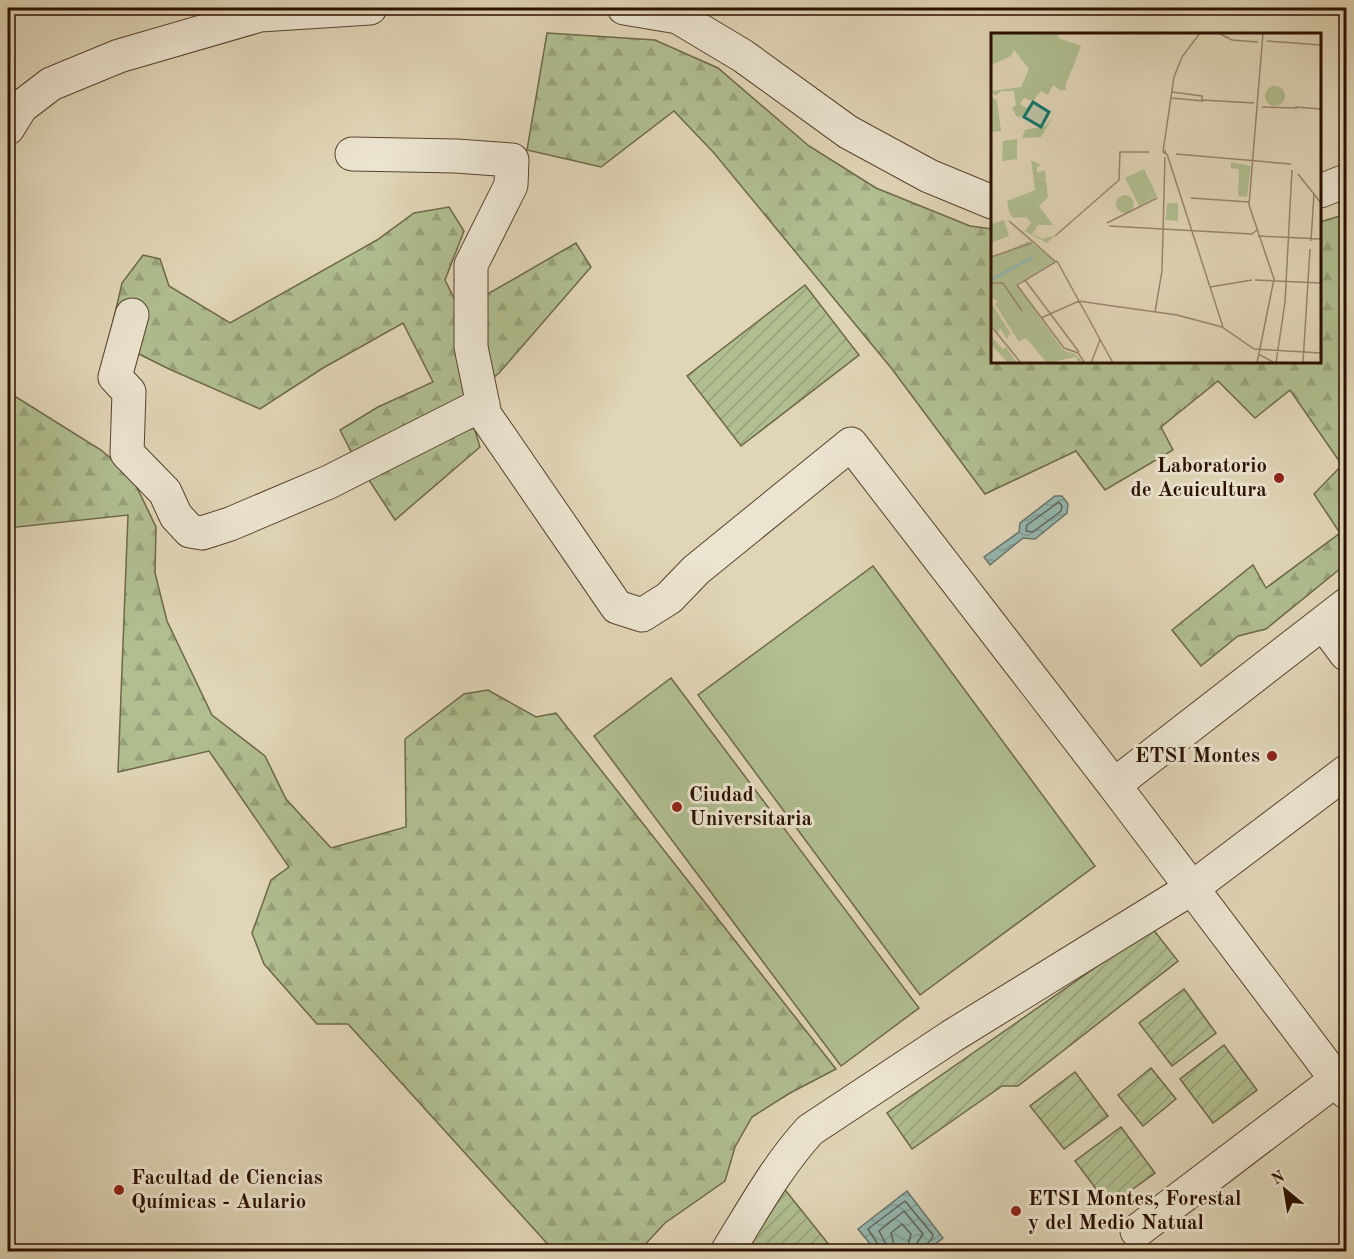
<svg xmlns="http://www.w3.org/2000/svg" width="1354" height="1259" viewBox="0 0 1354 1259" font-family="'Old Standard TT',serif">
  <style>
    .forest { fill: url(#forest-firs); stroke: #6e6848; stroke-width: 1.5 }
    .garden { fill: url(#garden-furrows); stroke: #6e6848; stroke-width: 1.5 }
    .pitch { fill: #b0be90; stroke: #6e6848; stroke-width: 1.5 }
    .water { fill: url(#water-waves); stroke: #6a756a; stroke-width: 1.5 }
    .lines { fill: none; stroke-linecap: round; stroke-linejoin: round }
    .shore { stroke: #606458; stroke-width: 1.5 }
    .minor-casing { stroke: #58422e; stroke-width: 35 }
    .minor { stroke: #ebe4d0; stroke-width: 33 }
    .poi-dot { fill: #8f2418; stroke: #ebe4d0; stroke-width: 2 }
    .labels { text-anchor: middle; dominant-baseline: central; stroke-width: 6; stroke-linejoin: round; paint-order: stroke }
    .poi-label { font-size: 21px; font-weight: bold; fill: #2b1101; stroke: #ebe4d0; text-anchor: start }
    .inset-river { fill: none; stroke: #94b8b0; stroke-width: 3 }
    .inset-road { fill: none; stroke: #98876e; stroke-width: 1.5 }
    .view { fill: #0f766e; fill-opacity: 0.15; stroke: #0f766e; stroke-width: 3 }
    .inset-edge { fill: none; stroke: #2b1101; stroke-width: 3 }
  </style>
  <defs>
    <pattern id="forest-firs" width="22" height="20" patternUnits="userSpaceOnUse" patternTransform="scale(1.5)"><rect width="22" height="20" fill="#b0be90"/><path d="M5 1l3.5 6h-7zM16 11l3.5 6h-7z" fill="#98a27a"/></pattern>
    <pattern id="garden-furrows" width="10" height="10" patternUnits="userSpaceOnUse" patternTransform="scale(1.5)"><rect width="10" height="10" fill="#b0be90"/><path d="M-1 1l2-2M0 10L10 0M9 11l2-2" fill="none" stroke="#98a27a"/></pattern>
    <pattern id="water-waves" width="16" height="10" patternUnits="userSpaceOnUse" patternTransform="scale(1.5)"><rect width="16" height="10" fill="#94b8b0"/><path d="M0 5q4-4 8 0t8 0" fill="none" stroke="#809d96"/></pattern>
  </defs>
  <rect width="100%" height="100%" fill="#e0d5b7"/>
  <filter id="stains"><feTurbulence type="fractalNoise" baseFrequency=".00333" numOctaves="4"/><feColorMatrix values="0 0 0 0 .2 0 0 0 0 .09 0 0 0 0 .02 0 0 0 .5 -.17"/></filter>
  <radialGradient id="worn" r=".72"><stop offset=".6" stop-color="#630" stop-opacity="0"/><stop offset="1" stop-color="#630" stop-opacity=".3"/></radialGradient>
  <path class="forest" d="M547 33 655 40 718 68 809 146 876 188 970 226 992 229V362H1320V222L1346 214V564L1266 629 1238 636 1201 666 1172 630 1253 565 1266 588 1340 533 1314 494 1342 465 1290 390 1255 418 1218 381 1161 427 1173 450 1105 490 1076 451 985 494 892 369 714 153 674 111 601 167 527 150Z
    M449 207 464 231 445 280 460 310 576 243 591 267 499 373 466 400 480 447 395 520 354 457 340 430 378 407 433 382 403 323 323 368 260 409 169 369 109 339 122 283 143 255 160 259 169 286 230 323 377 240 414 213Z
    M8 392 101 450 131 475 156 527 155 573 167 621 212 715 265 756 286 799 331 848 406 827 405 739 464 694 488 690 536 717 556 713 836 1069 790 1093 752 1117 735 1147 725 1181 665 1223 639 1251H554L348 1024H317L264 964 252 933 271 880 289 867 209 751 118 772 128 515 8 528Z"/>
  <path class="garden" d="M805 285 859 355 741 446 687 376Z
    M1152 928 1178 961 1018 1086H1002L912 1149 887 1113Z
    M1184 989 1216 1033 1172 1066 1139 1023Z
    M1224 1045 1257 1090 1213 1123 1180 1079Z
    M1151 1068 1176 1099 1143 1126 1118 1095Z
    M1075 1072 1108 1116 1064 1149 1030 1106Z
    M1121 1127 1155 1173 1109 1206 1075 1161Z
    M782 1186 834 1251 744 1252Z"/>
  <path class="pitch" d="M873 566 1095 866 920 995 698 695Z
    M671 678 919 1008 841 1066 594 736Z"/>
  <path class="water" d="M1055 496H1062L1068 504 1067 513 1035 539 1023 538 990 565 984 557 1019 532 1020 523Z
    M907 1191 943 1238 926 1251H876L858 1229Z"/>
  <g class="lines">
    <path class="shore" d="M1059 502 1062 506 1061 511 1033 532 1026 531 1027 525Z
      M880 1252 879 1246 868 1229 905 1201 933 1235C932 1243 923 1243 923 1252
      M887 1252 886 1244 879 1231 904 1211 923 1234 917 1243 915 1252
      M896 1252 891 1233 902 1224 911 1234 906 1252"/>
    <defs>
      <path id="minor" d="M624 8 678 17 743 56 848 132 929 176 992 202
        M8 128 21 107 51 84 119 56 260 15 370 8
        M352 154 456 156 512 160 511 185 471 265V347L485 415 617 607 642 615 669 598 696 570 851 444 1114 785 1346 605
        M1320 191 1346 181
        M132 315 115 377 129 392 127 453 165 492 176 516 190 531 202 533 230 524 329 482 483 404
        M1323 623 1346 654
        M1114 785 1346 1092
        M1137 1231 1337 1079
        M727 1252C753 1210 777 1166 810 1130L952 1036 1192 888 1346 772"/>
    </defs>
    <use href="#minor" class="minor-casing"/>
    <use href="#minor" class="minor"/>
  </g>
  <g class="poi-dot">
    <circle cx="1279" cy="478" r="6"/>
    <circle cx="1272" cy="756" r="6"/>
    <circle cx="677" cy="807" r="6"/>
    <circle cx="119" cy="1190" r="6"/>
    <circle cx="1016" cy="1211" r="6"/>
  </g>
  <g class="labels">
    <g class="poi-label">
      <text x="1267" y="466" text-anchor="end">Laboratorio<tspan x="1267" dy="24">de Acuicultura</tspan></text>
      <text x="1260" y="756" text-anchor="end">ETSI Montes</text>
      <text x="689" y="795">Ciudad<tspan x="689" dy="24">Universitaria</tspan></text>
      <text x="131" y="1178">Facultad de Ciencias<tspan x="131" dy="24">Químicas - Aulario</tspan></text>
      <text x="1028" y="1199">ETSI Montes, Forestal<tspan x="1028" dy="24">y del Medio Natual</tspan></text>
    </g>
  </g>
  <g transform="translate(991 33)">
    <rect width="330" height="330" fill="#e0d5b7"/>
    <path d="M0 0H69L67 5 90 13 74 53 76 56 70 58 62 52 57 62 50 58 42 68 33 65 29 71 35 75 40 71 32 83 26 84 21 75 25 72 23 58H10L5 63 0 58 30 54 38 36 23 17 20 23 0 32ZM26 106V126L11 128 12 108ZM240 129 260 133 256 164 247 163 248 136 240 135ZM176 170H187V188L175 187 174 193ZM38 208 64 228 25 251 72 317 84 321 93 330H87L85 324 56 330 35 305 28 309 4 271 7 268 0 264V225ZM0 269 21 303 18 301 16 306 9 295 7 300 0 291ZM0 303 12 316 15 314 26 330H17L8 320 0 312Z" fill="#b0be90"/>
    <path d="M68 5 65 11 77 12 73 17H79L82 22 72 28 60 48 64 50 74 28 85 27 72 56 61 52 56 62 60 51 50 49 57 48 61 40 54 45 41 39 33 28 38 24 34 25V23H40L32 22 37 19 30 15 41 12 28 9ZM62 84 50 104 31 105 34 97 54 93ZM40 127 50 132 46 134V140L54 137 55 146H49L55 147 57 164 48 173 62 192H47L41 201 52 206 64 202 56 210 34 198 40 190 35 184 22 185 18 179 16 168 44 157Z" fill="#b0be90"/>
    <path d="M45 294 58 308 55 318 42 301Z" fill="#b0be90"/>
    <path d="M274 63a10 10 0 1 1 20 0a10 10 0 1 1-20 0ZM1 64 6 68 10 98 0 99ZM153 136 166 163 148 173 134 145ZM125 171a9 9 0 1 1 18 0a9 9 0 1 1-18 0ZM13 187 18 203 0 210V191Z" fill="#b0be90"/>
    <path class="inset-river" d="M0 247 42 224"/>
    <path class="inset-road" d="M227 0 241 7 267 9M276 8 330 12M181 59 211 63V67L263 70M180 65 213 68M271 74 306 75M304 74 330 76M174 117 175 121 172 119 183 44 191 24 209 0M176 121 232 294M185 121 300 131M307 141 330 170M200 165 258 169M18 188 65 229M116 190 166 165M118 193 261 201 266 197M64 203 128 147 129 119H158M267 203 330 206M320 208 323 160M0 224 41 210M66 228 26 252 73 315 87 320 94 330M66 228 122 330M34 247 88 319M264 247 330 250M0 250H12L31 278M219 254 261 247M164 279 171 238 174 124M50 285 88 268 108 271 186 282 231 294 263 316 330 320M0 293 30 330M267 321 284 330M100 330 109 307M266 330 283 246 258 172 272 0M285 330 294 269 301 137M312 330 319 216"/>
    <path class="view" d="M42 69 58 79 50 94 33 84Z"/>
    <rect width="330" height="330" class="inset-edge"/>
  </g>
  <rect width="1354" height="1259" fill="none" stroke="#e0d5b7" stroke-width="30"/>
  <rect x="9" y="9" width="1336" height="1241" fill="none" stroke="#2b1101" stroke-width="3"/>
  <rect x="15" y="15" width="1324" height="1229" fill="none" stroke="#2b1101" stroke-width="1.5"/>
  <g transform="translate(1285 1190) rotate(330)" stroke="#ebe4d0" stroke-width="4.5" paint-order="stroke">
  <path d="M0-4.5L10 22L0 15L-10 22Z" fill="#2b1101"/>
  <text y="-9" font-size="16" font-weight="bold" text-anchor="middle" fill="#2b1101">N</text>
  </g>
  <rect width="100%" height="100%" filter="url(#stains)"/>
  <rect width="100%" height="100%" fill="url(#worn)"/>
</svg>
